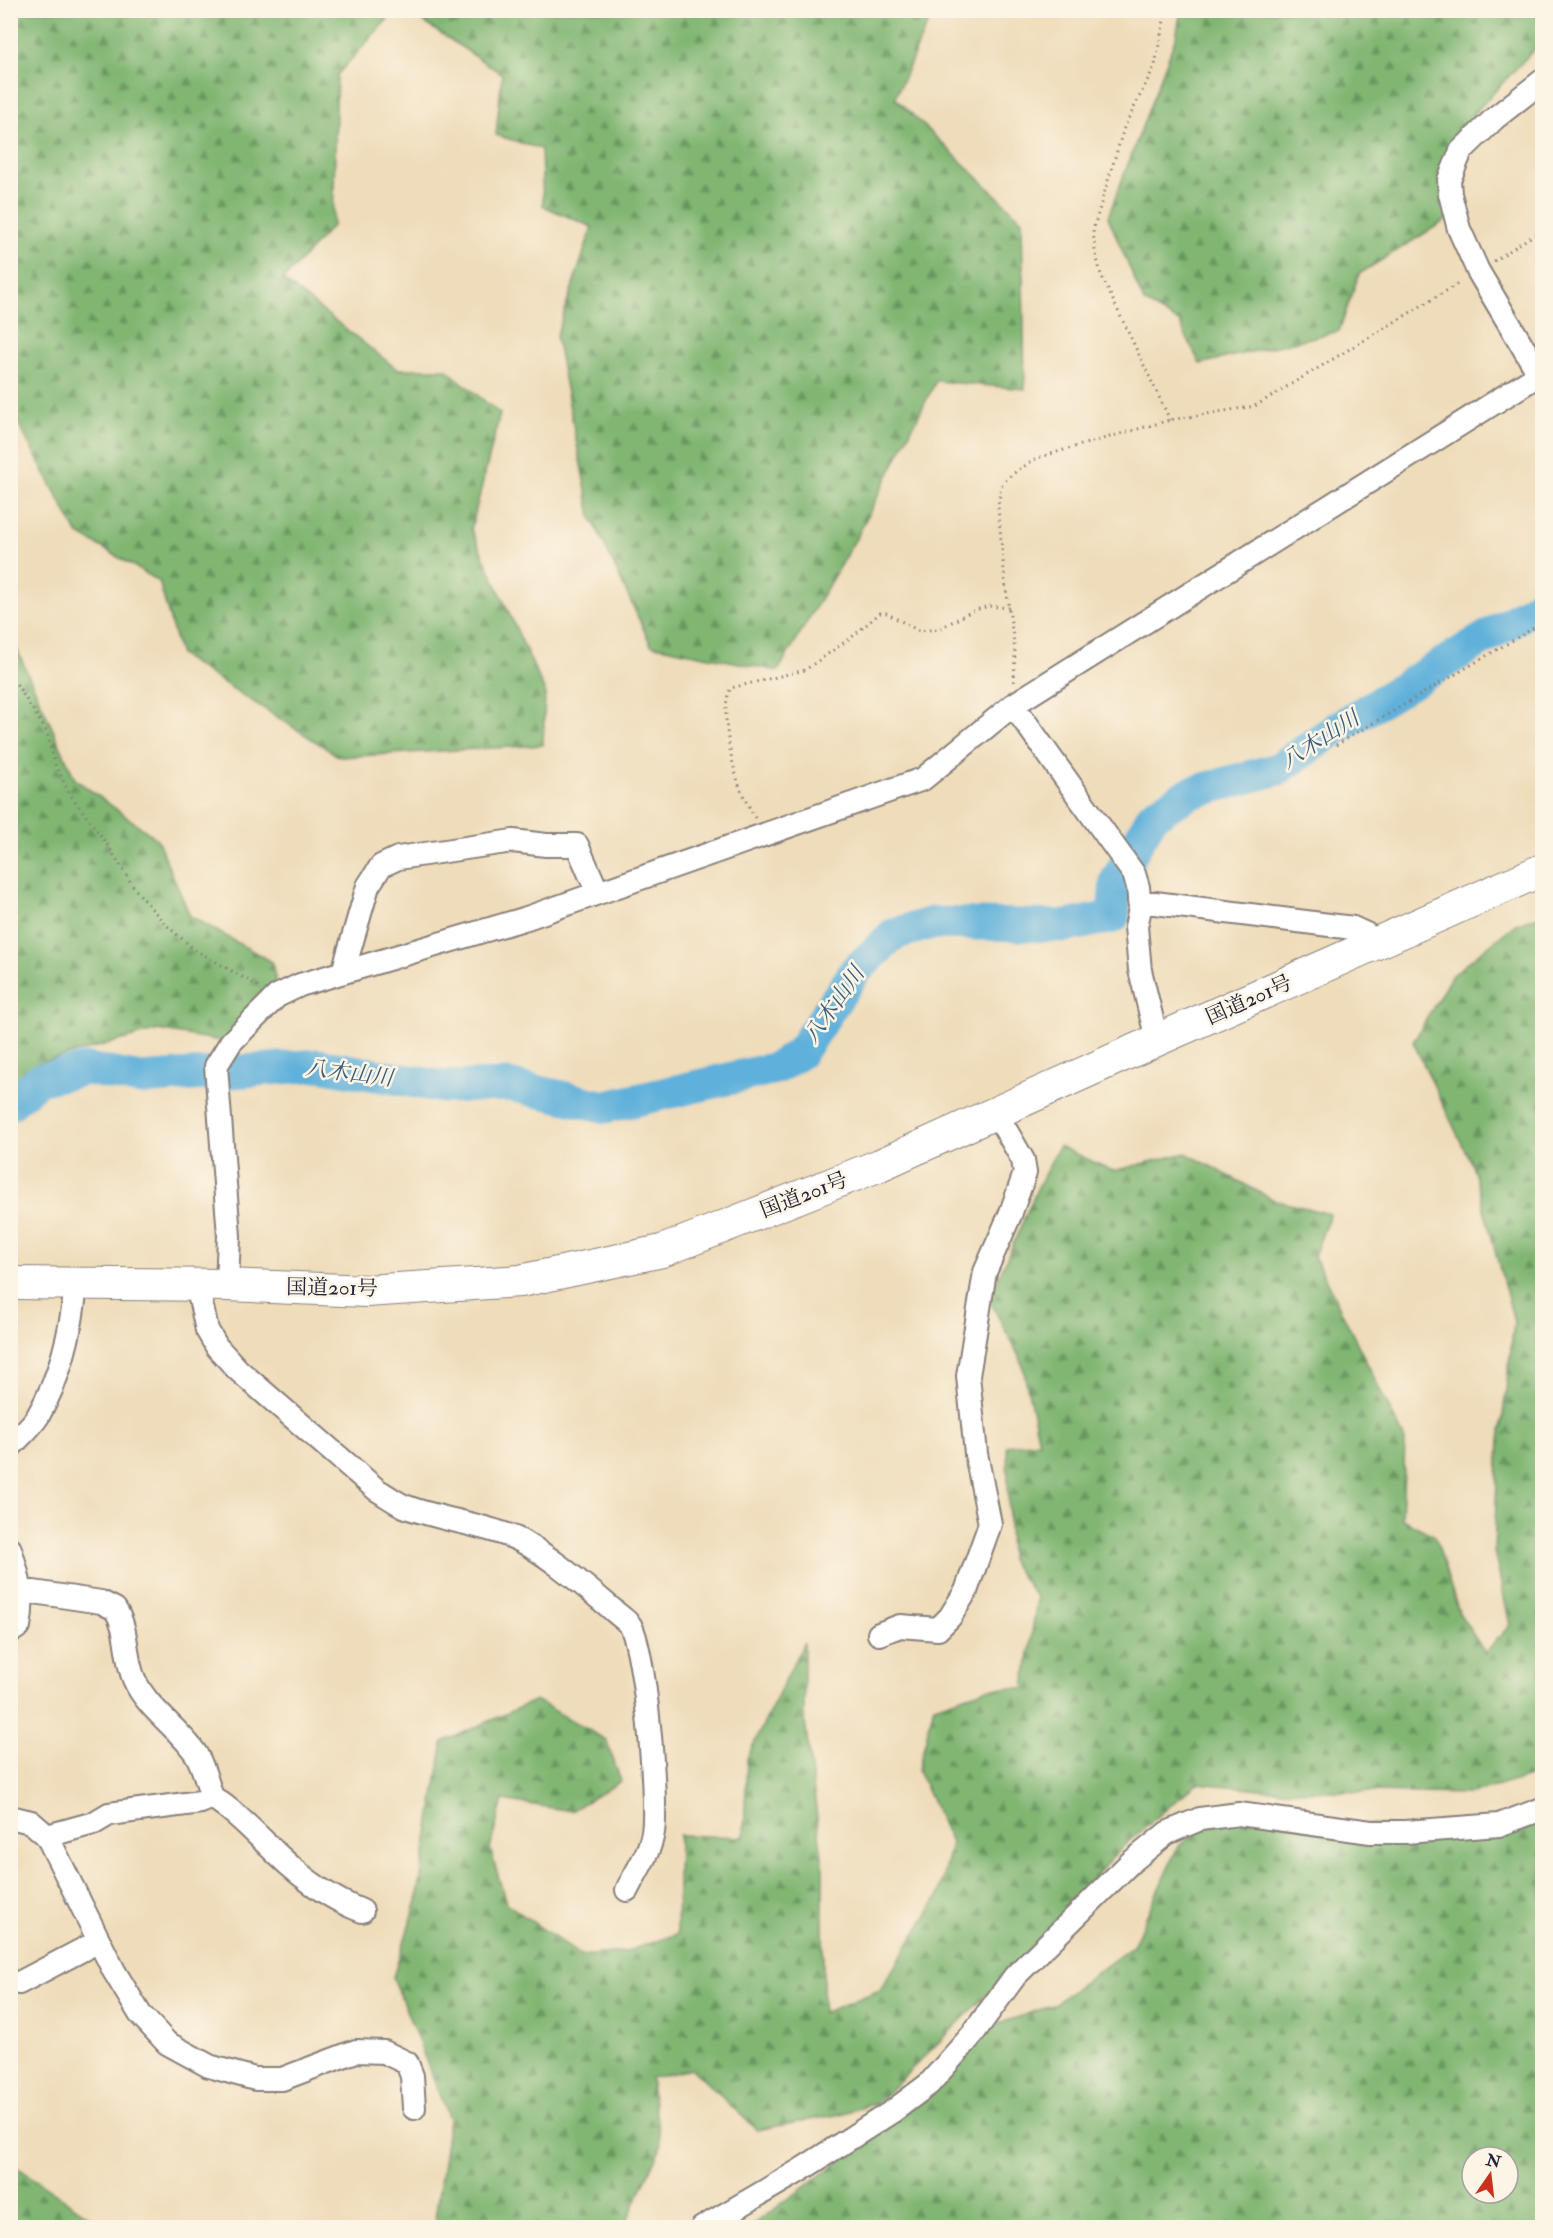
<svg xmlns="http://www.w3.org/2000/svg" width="1553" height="2238" viewBox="0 0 1553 2238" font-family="'IM FELL Double Pica','Noto Serif JP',serif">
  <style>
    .forest { fill: url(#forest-firs); stroke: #516c56; stroke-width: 1.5; fill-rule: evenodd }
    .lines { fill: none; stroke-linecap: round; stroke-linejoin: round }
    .river { stroke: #5fb0da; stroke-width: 33 }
    .minor-casing { stroke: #887f7a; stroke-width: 26 }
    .highway-casing { stroke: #887f7a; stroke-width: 34 }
    .path { stroke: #887f7a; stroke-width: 3; stroke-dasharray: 1.5 4.5; stroke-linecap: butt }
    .minor { stroke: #fff; stroke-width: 22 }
    .highway { stroke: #fff; stroke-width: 32 }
    .labels { text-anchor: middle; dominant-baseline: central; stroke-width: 5; stroke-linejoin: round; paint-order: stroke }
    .street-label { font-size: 21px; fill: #22223b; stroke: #fcf5e5 }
    .water-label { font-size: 22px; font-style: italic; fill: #3a5b7b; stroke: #fcf5e5 }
  </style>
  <defs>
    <pattern id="forest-firs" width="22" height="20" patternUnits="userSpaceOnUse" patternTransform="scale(1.5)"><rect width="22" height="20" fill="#80b672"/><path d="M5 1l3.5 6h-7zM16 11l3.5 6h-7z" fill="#68945f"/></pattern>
  </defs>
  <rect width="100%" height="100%" fill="#fcf5e5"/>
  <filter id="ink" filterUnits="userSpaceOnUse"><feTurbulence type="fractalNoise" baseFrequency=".0167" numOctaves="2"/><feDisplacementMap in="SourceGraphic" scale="12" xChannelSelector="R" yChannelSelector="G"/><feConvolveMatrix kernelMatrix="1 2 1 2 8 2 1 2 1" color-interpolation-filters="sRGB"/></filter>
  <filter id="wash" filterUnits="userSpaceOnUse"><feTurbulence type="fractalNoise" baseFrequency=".008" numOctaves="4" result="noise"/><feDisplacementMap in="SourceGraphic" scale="24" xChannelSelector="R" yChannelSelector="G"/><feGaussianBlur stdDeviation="1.35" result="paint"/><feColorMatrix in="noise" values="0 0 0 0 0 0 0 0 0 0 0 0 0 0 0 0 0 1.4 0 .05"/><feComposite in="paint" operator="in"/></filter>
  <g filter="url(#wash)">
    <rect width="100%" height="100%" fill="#efdcba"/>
    <path class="forest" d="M10 11H395L337 75 333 225 283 280 397 369H446L500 414 471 529 545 692 543 745 340 757 180 655 159 581 77 533 11 410V279L20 269 10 256Z
      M407 11H933L895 98 1022 220 1025 389 936 381 858 535 778 671 651 645 591 516 556 337 592 227 543 206 541 149 496 135 502 74Z
      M1181 11H1542V41L1454 135 1451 217 1359 274 1339 331 1200 364 1179 322 1144 302 1108 217 1176 37Z
      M10 634 75 779 157 839 190 916 272 962 277 988 232 1043 158 1030 36 1064 11 1095Z
      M1542 915V1773L1471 1794 1272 1790 1197 1783 1120 1849 999 1983 877 2103 841 2114 757 2130 692 2069 650 2078 661 2146 624 2227H434L449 2119 393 1977 417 1901 443 1742 536 1700 606 1740 621 1781 571 1811 503 1800 490 1848 506 1903 581 1956 624 1952 677 1934 679 1835 744 1837 747 1758 804 1642V1713L823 1865V2013L880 1990 938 1897 951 1843 918 1770 934 1706 990 1688H1024L1037 1598 1010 1560 1007 1446 1039 1442 1022 1362 989 1299 1037 1189 1059 1146 1113 1171 1186 1153 1274 1200 1330 1214 1314 1256 1405 1440 1402 1519 1435 1536 1459 1613 1485 1653 1510 1625 1494 1551 1498 1458 1514 1322 1473 1167 1413 1042 1452 975 1517 923Z
      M1542 1803V2227L749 2228 830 2168 931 2083 987 2028 1053 2005 1133 1946 1178 1846 1226 1813 1467 1833ZM1472 2157H1508V2193H1472Z
      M11 2163 105 2227H12L10 2225Z"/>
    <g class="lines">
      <path class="river" d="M10 1104 38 1080 87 1069 141 1079 319 1065 444 1087 509 1085 606 1107 776 1068 800 1053 856 970 894 934 932 923 1065 926 1113 917 1116 881 1153 815 1190 793 1278 769 1337 728 1542 603"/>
    </g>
  </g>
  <g filter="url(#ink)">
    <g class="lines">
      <defs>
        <path id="minor" d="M1542 81 1495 118 1461 151 1449 180 1450 194 1459 229 1478 271 1542 379
          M1013 705 1134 874 1138 887 1140 908 1136 927 1140 970 1157 1040
          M1139 901 1353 928 1366 934 1376 943
          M343 972 368 886 381 866 398 858 513 841 546 845H577L598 893
          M197 1285 207 1330 217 1347 238 1370 377 1490C386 1495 395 1502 404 1506 438 1519 476 1523 510 1536 540 1547 587 1588 613 1610 618 1615 626 1620 630 1625 645 1649 658 1801 653 1832 650 1853 636 1871 627 1890
          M227 1285 229 1236 216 1066 231 1042 277 996 300 985 524 919 923 779 1013 705 1540 374
          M10 1447C19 1437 31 1427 38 1416 61 1376 72 1328 76 1283
          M10 1549C18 1573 25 1600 19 1626L10 1632
          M20 1590 101 1602 115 1609C129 1630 124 1656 134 1679 147 1709 178 1727 196 1754 204 1767 207 1783 212 1797 237 1813 256 1834 278 1855 302 1878 331 1899 362 1911
          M879 1634 900 1626 938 1629 950 1617 966 1591 990 1524 976 1454 968 1376 985 1272 1010 1215 1025 1173 1023 1160 996 1113
          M10 1817 31 1822 47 1836 114 1971 140 2014 167 2043 209 2066 255 2079H282L356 2051 384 2052 407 2063 412 2076 414 2108
          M47 1836 94 1823 109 1814 201 1802 212 1797
          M19 1983 99 1941
          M702 2228 799 2171 893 2111 929 2084 972 2035 1015 1976 1130 1863 1167 1833 1200 1819 1239 1814 1371 1832H1405L1499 1825 1542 1809"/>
        <path id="highway" d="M10 1283 227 1285 366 1291 520 1281 662 1251 880 1165 1157 1040 1542 870"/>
      </defs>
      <use href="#minor" class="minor-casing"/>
      <use href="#highway" class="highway-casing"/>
      <path class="path" d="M1166 10 1155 65 1124 128 1093 230 1095 250 1101 275 1170 420
        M1494 261 1527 239 1542 232
        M10 674 47 732 55 764 69 793 105 841 135 889 165 924 195 950 258 986
        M1014 682 1015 650 1005 582 998 507 1001 486 1011 475 1037 458 1074 447 1170 420 1255 406 1461 282
        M1336 745 1542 623
        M755 818C751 810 746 801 742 793 733 771 718 708 731 688L805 670 852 637 880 613H886L919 631 939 629 972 611 989 606 1009 608"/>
      <use href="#minor" class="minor"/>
      <use href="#highway" class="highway"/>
    </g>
  </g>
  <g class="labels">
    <g class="street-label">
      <text transform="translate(1249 1000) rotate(-24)">国道201号</text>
      <text transform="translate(804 1195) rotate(-21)">国道201号</text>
      <text transform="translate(332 1288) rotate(1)">国道201号</text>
    </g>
    <g class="water-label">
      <text transform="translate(1320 740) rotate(-33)">八木山川</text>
      <text transform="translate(834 1005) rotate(-55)">八木山川</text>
      <text transform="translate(349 1073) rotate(7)">八木山川</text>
    </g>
  </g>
  <rect width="1553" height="2238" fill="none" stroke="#fcf5e5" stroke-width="36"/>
  <g transform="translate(1490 2175) rotate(14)"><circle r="28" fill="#fcf5e5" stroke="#a5a1a1" stroke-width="1.5"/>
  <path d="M0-4.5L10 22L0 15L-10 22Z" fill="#c8321e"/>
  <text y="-9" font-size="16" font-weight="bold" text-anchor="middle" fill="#22223b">N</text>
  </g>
</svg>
